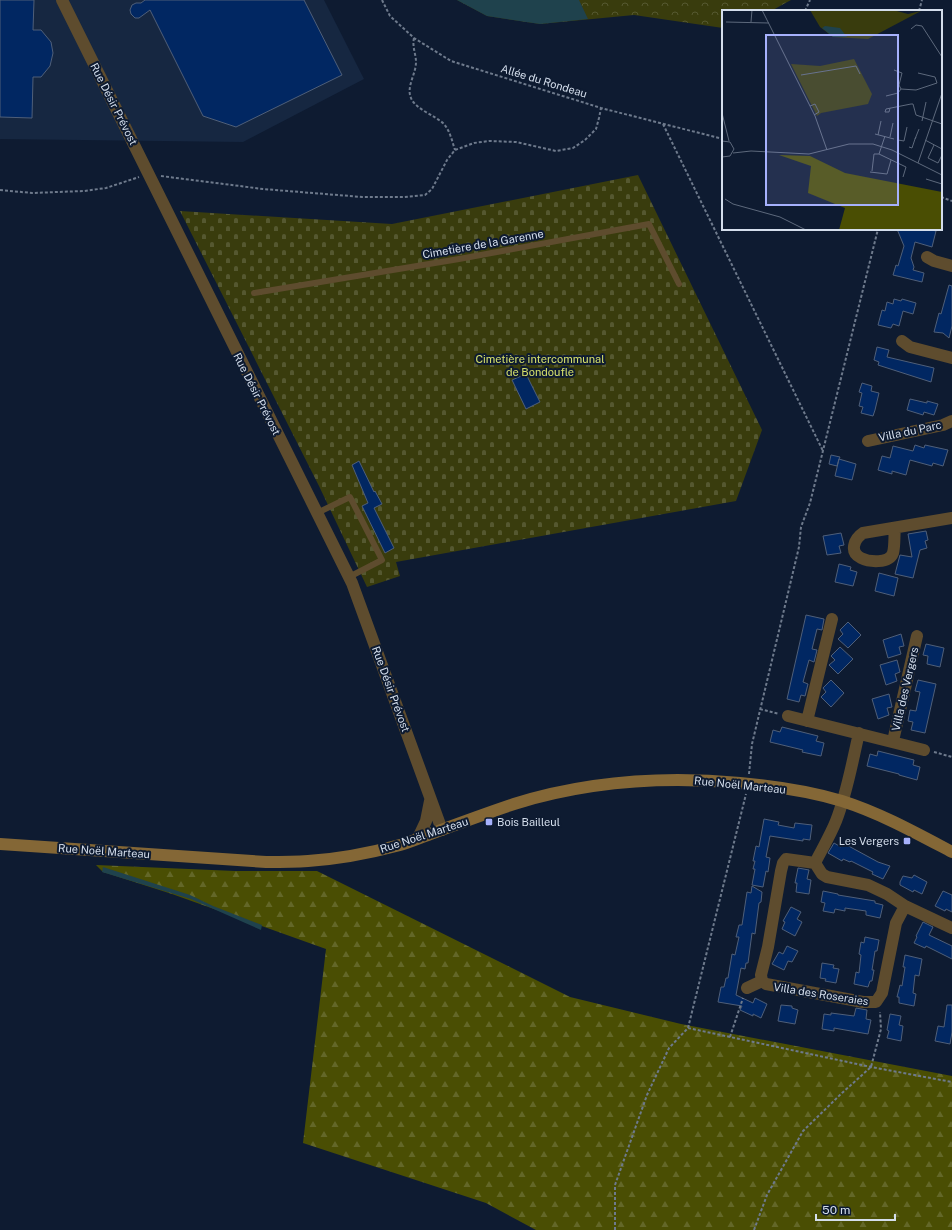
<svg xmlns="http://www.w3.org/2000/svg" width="952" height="1230" viewBox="0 0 952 1230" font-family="'Public Sans',sans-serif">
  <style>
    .built { fill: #162741 }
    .forest { fill: url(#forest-firs) }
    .cemetery { fill: url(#cemetery-stones) }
    .park { fill: url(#park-crowns) }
    .water { fill: #1f424d }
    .building { fill: #012762; stroke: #4f5f79 }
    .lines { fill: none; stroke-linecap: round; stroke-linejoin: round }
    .path { stroke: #6e7a8c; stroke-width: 2; stroke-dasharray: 3 2; stroke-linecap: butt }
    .lane { stroke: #5e4c2e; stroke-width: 6 }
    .street { stroke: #5e4c2e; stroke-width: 12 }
    .secondary { stroke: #846736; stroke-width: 12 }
    .poi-dot { fill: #a6b1fc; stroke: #0e1b31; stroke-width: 1.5 }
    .labels { text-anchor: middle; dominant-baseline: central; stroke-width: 4; stroke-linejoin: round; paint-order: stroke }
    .street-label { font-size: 11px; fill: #d4deec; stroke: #0e1b31 }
    .park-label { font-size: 11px; fill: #d6e06b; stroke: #0e1b31 }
    .poi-label { font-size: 11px; fill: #d4deec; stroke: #0e1b31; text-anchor: start }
    .inset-road { fill: none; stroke: #5d697c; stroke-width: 1 }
    .view { fill: #a6b1fc; fill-opacity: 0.15; stroke: #a6b1fc; stroke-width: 2 }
    .inset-edge { fill: none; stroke: #d4deec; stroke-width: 2 }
  </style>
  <defs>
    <pattern id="forest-firs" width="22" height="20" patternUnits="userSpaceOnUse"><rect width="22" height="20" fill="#4a4e03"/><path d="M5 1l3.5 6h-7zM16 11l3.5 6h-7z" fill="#636728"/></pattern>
    <pattern id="cemetery-stones" width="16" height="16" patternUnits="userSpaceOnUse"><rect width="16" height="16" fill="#393c0d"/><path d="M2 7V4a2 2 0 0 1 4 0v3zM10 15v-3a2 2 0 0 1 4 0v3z" fill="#555830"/></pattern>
    <pattern id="park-crowns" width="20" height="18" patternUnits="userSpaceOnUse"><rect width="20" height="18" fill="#393c0d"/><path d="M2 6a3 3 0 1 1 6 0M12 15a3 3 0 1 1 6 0" fill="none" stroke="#555830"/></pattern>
  </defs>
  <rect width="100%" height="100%" fill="#0e1b31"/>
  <path class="built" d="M0 0H324L364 79 243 142 0 139Z"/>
  <path class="forest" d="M96 865 235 871H317L570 997 681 1024 952 1076V1230H536L486 1203 303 1143 326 949 172 894 103 872Z"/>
  <path class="cemetery" d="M638 175 762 430 736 501 396 562 400 576 367 587 319 486 180 211 392 224Z"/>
  <path class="park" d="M457 0H791L771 11H723V28L634 15 540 24 487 16Z"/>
  <path class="water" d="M457 0H579L588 19 540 24 487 16Z
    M103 867 190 895 213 906 262 925 261 930 191 899 102 872Z"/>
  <path class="building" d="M0 0H34L33 30H41L51 42 53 53 50 66 41 77H33L32 118 0 117Z
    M145 0H304L342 75 236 127 203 116 150 10 139 18H135L131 14 130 10 132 5 136 3H141Z
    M897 229H928L936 231 932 247 915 242 911 258 914 267 913 270 924 273 922 282 893 275 896 265 898 266 904 246Z
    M949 285 952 286V326L949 338 943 333 934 332 939 313 941 314Z
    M894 299 901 301 902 299 916 303 913 314 903 311 899 326 893 324 891 328 878 325 882 310 885 311 887 302 893 304Z
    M877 347 889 350 887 357 934 368 931 382 878 365 879 362 874 360Z
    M526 374 540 402 526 409 512 380Z
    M862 383 872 386 871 391 879 393 875 410 873 416 861 413 863 407 859 406 862 393 859 392Z
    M910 399 927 403V401L938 404 934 415 924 412 923 415 907 410Z
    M915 445 924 448 925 445 948 450 943 466 933 463 932 466 910 460 906 475 892 471V474L878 470 882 456 890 458 893 446 913 451Z
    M831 455 840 457 839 459 856 464 852 480 835 476 839 459 837 466 829 464Z
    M359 461 374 492 375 491 382 504 374 508 394 548 385 553 362 506 368 503 352 465Z
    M926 531 928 540 925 541 927 548 920 550 913 578 895 574 900 555 912 557 908 534Z
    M841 533 844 545 839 546 841 553 827 555 823 536Z
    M839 564 851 567 850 570 857 572 853 586 835 582Z
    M879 573 898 578 894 596 875 591Z
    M806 615 824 619 822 630 817 629 812 649 817 650 814 662 809 660 803 682 808 684 805 696 801 695 799 702 787 699Z
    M848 622 861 635 848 648 838 639 843 634 840 630Z
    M901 634 904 646 899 647 901 654 888 658 883 640Z
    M926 644 944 648 940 667 927 664 928 656 923 655Z
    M840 647 853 659 838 674 829 665 835 660 831 656Z
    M897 660 900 672 895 674 897 681 886 685 880 665Z
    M831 680 844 693 831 707 821 697 826 692 823 688Z
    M918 680 936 684 925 733 911 730 913 722 908 721 910 710 916 711 920 692 915 691Z
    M889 694 892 707 887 708 889 715 878 719 872 699Z
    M782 727 818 736 816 741 824 743 821 756 802 752 803 750 770 742 773 730 780 732Z
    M878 751 914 760 913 765 920 767 917 780 899 775V774L867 766 870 754 877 756Z
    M764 819 779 822 778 825 794 828 795 823 812 825 810 840 803 839V841L770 836 766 857 770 858 768 872 766 871 763 887 752 885 755 869H753L755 861H753L756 846 759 847Z
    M834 843 841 847 843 843 878 862 890 866 883 879 872 874 873 872 851 861 850 862 843 859 842 861 828 853Z
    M798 868 809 870 807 879 811 880 809 894 796 892 797 883H795Z
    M914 875 927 882 922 894 914 890 913 892 900 885V882L903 876 912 878Z
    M752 886 762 892 761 902 759 903 755 934 752 933 748 963H746L745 969 741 968 736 995 753 1003 755 998 767 1004 761 1018 753 1014V1016L740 1010 742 1006 718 1002 721 987H724L726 978H728L732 954 735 955 739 937H736L739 925H742L747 892 751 893Z
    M823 891 838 894V895L875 901V903L883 905 880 918 866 915V911L845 908V911L835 909 834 913 823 911 825 903 821 902Z
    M943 891 952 895V912L946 909 945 911 935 906Z
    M791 907 801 912 797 919 802 922 795 936 782 929 785 922 783 921Z
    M923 922 933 927 929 935 952 946V959L926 946 925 948 914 943 917 937 916 936Z
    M865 937 879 940 877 951H875L872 970H874L872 981H870L868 987 854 984 856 972 859 973 861 955 859 954 861 942 864 943Z
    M787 946 798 951 792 962 788 961 784 970 772 964 779 952 783 954Z
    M905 955 922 959 919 976 915 975 913 993 916 994 914 1006 899 1003V997H897L900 985 902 986 905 967H903Z
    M822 963 834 965 833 968 839 969 836 983 825 981 826 979 820 978Z
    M781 1005 792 1006V1008L798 1010 795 1024 778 1021Z
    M947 1005H952V1032L950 1044 935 1041 938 1026 944 1027Z
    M856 1008 867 1010 866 1019 871 1020 868 1034 834 1028V1031L822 1029 824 1014 831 1015V1013L854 1016Z
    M890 1014 901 1016 899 1025 903 1026 901 1041 887 1038 889 1031 887 1030Z"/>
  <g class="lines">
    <path class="path" d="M382 0 390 16 414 38 451 61 601 108 723 139
      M805 11 810 0
      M919 11 922 0
      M414 38C412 47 416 54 416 62 416 74 406 87 411 98 415 109 436 116 444 124 450 131 452 141 455 150
      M663 124 823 451
      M161 176 263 189 362 197H404L425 195 432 189 447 160 455 150 474 143 489 141 516 142 556 151 573 148 585 140 596 129 599 118 601 108
      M0 190 32 193 84 191 106 188 139 177
      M941 197 952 201
      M760 709 779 714
      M934 752 952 757
      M749 774 752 744 799 547 801 527 810 503 878 229
      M688 1028 871 1067 952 1082
      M730 1037 743 998
      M615 1230V1185L647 1095 669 1048 688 1028 746 794
      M754 1230 767 1195 803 1131 842 1093 871 1067 881 1029 880 1012"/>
    <path class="lane" d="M254 293 459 259 649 224 679 284
      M317 513 350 497 382 560 349 577"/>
    <path class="street" d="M62 0 352 583 442 830
      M927 257 934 261 952 266
      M902 341 910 347 952 358
      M868 441 943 425 952 421
      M895 528C894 535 895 546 893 553 889 564 869 562 861 558 849 552 854 539 863 533L952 518
      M788 716 924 750
      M807 721 832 619
      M893 741 917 636
      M418 838 426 821 430 801
      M815 863C822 849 830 836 836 821 847 793 852 763 859 733
      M905 906 896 923 882 993 876 1002H863L766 984 762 981 761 975 768 947 781 871 783 863 786 859 815 863 822 874 827 877 868 885 887 894 905 906 952 928
      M747 988 762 981"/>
    <path class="secondary" d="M0 844 266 862C280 862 294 862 308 861 339 859 370 853 400 845 411 842 422 837 433 833 460 823 487 813 514 804 588 781 664 776 740 783 774 786 809 791 842 801 880 813 916 833 952 852"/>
  </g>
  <g class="poi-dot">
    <rect x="485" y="818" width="8" height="8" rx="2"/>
    <rect x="903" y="837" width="8" height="8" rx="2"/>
  </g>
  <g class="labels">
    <g class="street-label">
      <text transform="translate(544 81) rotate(17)">Allée du Rondeau</text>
      <text transform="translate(114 104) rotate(63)">Rue Désir Prévost</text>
      <text transform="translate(483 244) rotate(-10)">Cimetière de la Garenne</text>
      <text transform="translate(257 394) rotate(63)">Rue Désir Prévost</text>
      <text transform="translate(910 431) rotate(-12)">Villa du Parc</text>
      <text transform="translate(391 689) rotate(70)">Rue Désir Prévost</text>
      <text transform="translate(905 689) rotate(-77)">Villa des Vergers</text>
      <text transform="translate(740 785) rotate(6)">Rue Noël Marteau</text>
      <text transform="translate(424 835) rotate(-18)">Rue Noël Marteau</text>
      <text transform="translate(104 851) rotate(4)">Rue Noël Marteau</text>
      <text transform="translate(821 994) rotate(9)">Villa des Roseraies</text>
    </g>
    <g class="park-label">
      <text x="540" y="359">Cimetière intercommunal<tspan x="540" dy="13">de Bondoufle</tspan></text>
    </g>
    <g class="poi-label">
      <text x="497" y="822">Bois Bailleul</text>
      <text x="899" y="841" text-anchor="end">Les Vergers</text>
    </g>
  </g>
  <g transform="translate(722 10)">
    <rect width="220" height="220" fill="#0e1b31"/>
    <path d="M57 145 88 146 123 163 220 182V220H117L123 198 86 183 89 156Z" fill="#4a4e03"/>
    <path d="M132 49 150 84 146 94 99 103 95 106 69 54 98 56Z" fill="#393c0d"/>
    <path d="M88 0H171L186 4 199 1 146 29 111 27 98 17Z" fill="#393c0d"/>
    <path d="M103 16 118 18 125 27H111L100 18Z" fill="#1f424d"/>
    <path class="inset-road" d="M40 0 93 106 105 140M4 12 47 13M29 12 30 0M189 19 194 15 200 16 220 47M79 65 134 56 138 64M179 79 194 80 215 73 213 67 196 63M164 86 176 83 179 79 177 75 180 63 172 60M88 96 93 94 97 102 92 105M168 98 167 102H163L164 99 189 94H191L194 105 220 114M0 103 7 131M200 111 204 92M153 124 172 129M156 125 159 111M168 127 171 113M194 127 193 129 197 119M176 130 182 131 185 117M203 130 220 139M0 131 8 132 12 139 8 146 0 147M212 135 206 148 216 153 220 145M187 137 190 138 193 129M11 143 29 141 87 144 127 134H151L170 140 220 165M157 144 163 126M0 148V186M196 153 220 83M150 161 152 144H157L184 157 181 167M148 162 165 164 169 150M204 169 220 174M3 189 11 194 58 207 84 220"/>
    <path class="view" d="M44 25H176V195H44Z"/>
    <rect width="220" height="220" class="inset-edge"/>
  </g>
  <path d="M816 1214v6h79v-6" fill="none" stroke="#d4deec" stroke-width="2"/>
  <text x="822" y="1214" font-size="12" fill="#d4deec" stroke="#0e1b31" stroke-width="3" paint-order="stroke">50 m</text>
</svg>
